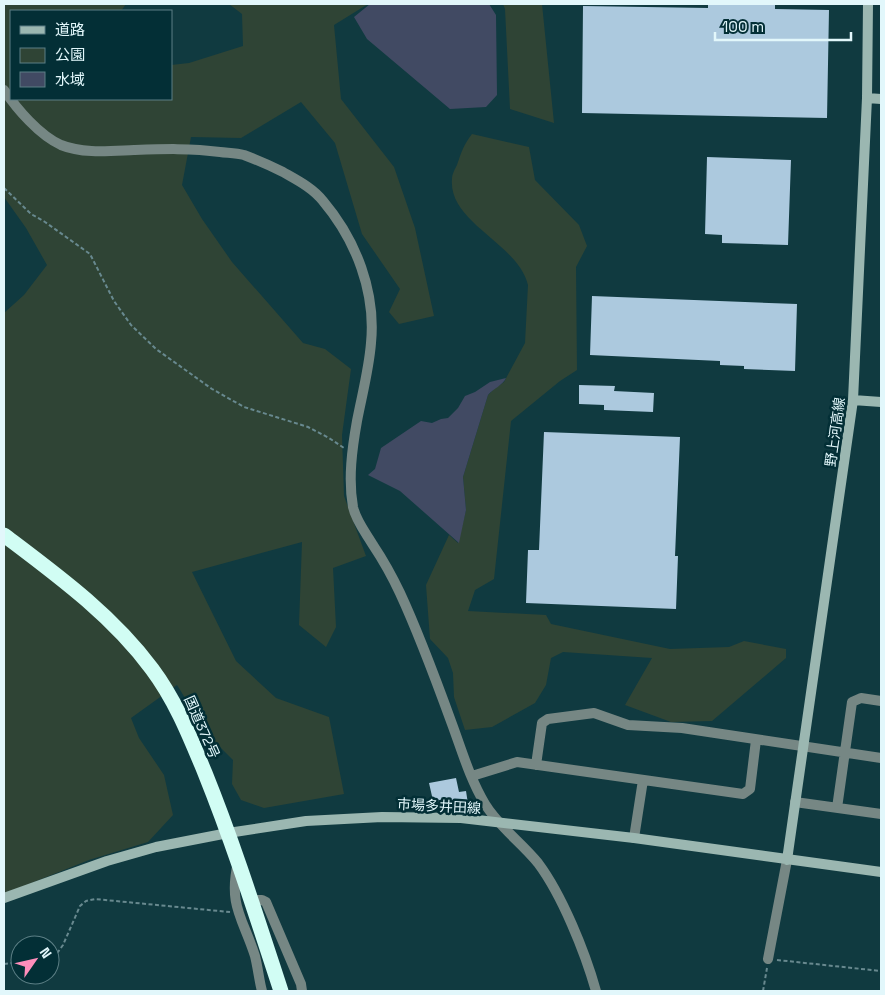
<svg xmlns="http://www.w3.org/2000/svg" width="885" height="995" viewBox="0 0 885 995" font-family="'Space Grotesk','Noto Sans JP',sans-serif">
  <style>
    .green { fill: #2f4435 }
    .water { fill: #414a63 }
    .building { fill: #acc9de }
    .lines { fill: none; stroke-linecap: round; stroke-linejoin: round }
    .path { stroke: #68898f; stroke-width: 2; stroke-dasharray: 4 2.5; stroke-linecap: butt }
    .street { stroke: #768784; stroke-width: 10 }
    .secondary { stroke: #9bb7b1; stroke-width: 10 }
    .highway { stroke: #d1fdf4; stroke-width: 15 }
    .labels { text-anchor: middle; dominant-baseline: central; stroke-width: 5; stroke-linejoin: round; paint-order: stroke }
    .street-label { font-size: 14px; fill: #e2f7fb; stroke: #032f36 }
  </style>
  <rect width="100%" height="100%" fill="#103a40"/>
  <path class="green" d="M4 4H126L121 11H11V99H171V65L189 63 243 46 242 14 229 4H368L334 25 341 99 394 167 415 228 434 316 399 324 389 312 400 289 362 234 335 143 301 102 241 138 191 137 182 185 202 219 232 262 303 343 325 349 351 369 342 435 344 496 366 556 333 568 336 627 326 647 299 625 302 542 192 572 236 661 276 698 329 717 344 794 264 808 241 800 232 784 233 760 208 735 177 685 131 718 139 738 164 775 173 815 148 842 89 860 4 894V313L24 295 47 265 26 228 4 197Z
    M503 4H542L554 123 510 109 505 9Z
    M472 134 529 147 535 180 579 225 587 246 576 267 577 370 560 381 511 421 494 579 475 590 468 611 546 615 551 624 670 649 729 647 744 641 786 649V658L712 721 671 722 625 705 652 658 563 652 551 658 546 685 535 703 492 727 465 730 454 697 453 673 448 658 430 639 426 585 449 535 458 543 466 510 463 477 488 395 494 389 504 382 525 343 528 285C518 243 448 223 452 179 452 174 455 169 457 165 461 153 464 144 472 134Z"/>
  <path class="water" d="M370 4H489L496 15 497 95 486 107 450 109 367 39 354 17Z
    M506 378C503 385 493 389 488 395L463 477 466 510 459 543 400 491 368 475 375 469 381 448 421 421 432 423 441 419 448 418 458 408 465 396 475 392 490 382Z"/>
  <path class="building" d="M708 4H775V9L829 10 827 118 582 113 583 6 708 8Z
    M707 157 791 160 788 245 722 243V235L705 234Z
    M592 296 797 304 795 371 744 369V366L720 365V361L590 355Z
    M579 385 615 386 614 391 654 393 653 412 604 410V405L579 404Z
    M544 432 680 437 675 556H678L676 609 526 603 528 550H539Z
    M456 778 459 792 466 791 468 804 455 807 454 800 434 805 429 783Z"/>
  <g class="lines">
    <path class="path" d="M4 188 31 214 45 222 90 254 114 301 131 325 156 349 212 389 244 407 308 427 329 438 344 448
      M50 953 58 952 63 945 80 906 86 901 95 899 230 912
      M777 960 881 971
      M4 964 20 962
      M763 991 767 968"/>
    <path class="street" d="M4 90C17 109 39 135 61 145 83 154 110 151 134 150 163 149 191 148 220 152 228 153 236 153 244 155 257 160 271 166 283 172 297 180 313 188 323 201 356 240 376 292 371 343 369 369 362 395 357 421 352 449 348 479 353 507 356 521 366 533 373 545 383 560 392 576 400 593 420 636 436 680 452 724 462 751 470 779 485 804 499 827 521 842 538 863 562 895 585 952 596 991
      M536 765 542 723 548 719 594 713 628 725 682 728 881 758
      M472 776 517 762 743 794 750 789 756 740
      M795 802 881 814
      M837 808 852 702 861 698 881 701
      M634 838 643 780
      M238 862C228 906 243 918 255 956 258 968 259 980 262 991
      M251 900H262L266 902 301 984 302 991
      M768 959 787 860"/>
    <path class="secondary" d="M867 98 881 99
      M853 400 881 402
      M787 860 853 400 867 98 868 4
      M4 898 107 861 156 847 228 833 306 821 382 817 461 818 634 838 881 872"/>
    <path class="highway" d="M4 535C57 575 112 615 152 669 176 701 190 737 205 773 234 845 257 918 281 991"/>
  </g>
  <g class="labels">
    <g class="street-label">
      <text transform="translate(835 432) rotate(-82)">野上河高線</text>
      <text transform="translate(202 727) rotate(66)">国道372号</text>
      <text transform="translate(439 806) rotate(3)">市場多井田線</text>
    </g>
  </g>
  <rect width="885" height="995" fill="none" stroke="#e2f7fb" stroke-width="10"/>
  <rect x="10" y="10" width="162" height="90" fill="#032f36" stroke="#5c7f85"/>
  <rect x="20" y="26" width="25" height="8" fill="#9bb7b1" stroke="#5c7f85"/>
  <text x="55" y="35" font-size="15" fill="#e2f7fb">道路</text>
  <rect x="20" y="48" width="25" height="15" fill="#2f4435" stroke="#5c7f85"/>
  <text x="55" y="60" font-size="15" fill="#e2f7fb">公園</text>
  <rect x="20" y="72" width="25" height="15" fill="#414a63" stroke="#5c7f85"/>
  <text x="55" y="85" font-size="15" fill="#e2f7fb">水域</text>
  <g transform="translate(35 960) rotate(56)"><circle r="24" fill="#032f36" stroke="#5c7f85"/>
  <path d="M0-4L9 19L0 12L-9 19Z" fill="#ff8ebb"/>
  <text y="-8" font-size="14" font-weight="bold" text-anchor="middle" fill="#e2f7fb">N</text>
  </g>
  <path d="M715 32v8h136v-8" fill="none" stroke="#e2f7fb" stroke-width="2.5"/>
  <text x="722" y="32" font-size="15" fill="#e2f7fb" stroke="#032f36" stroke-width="4" paint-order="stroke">100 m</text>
</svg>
